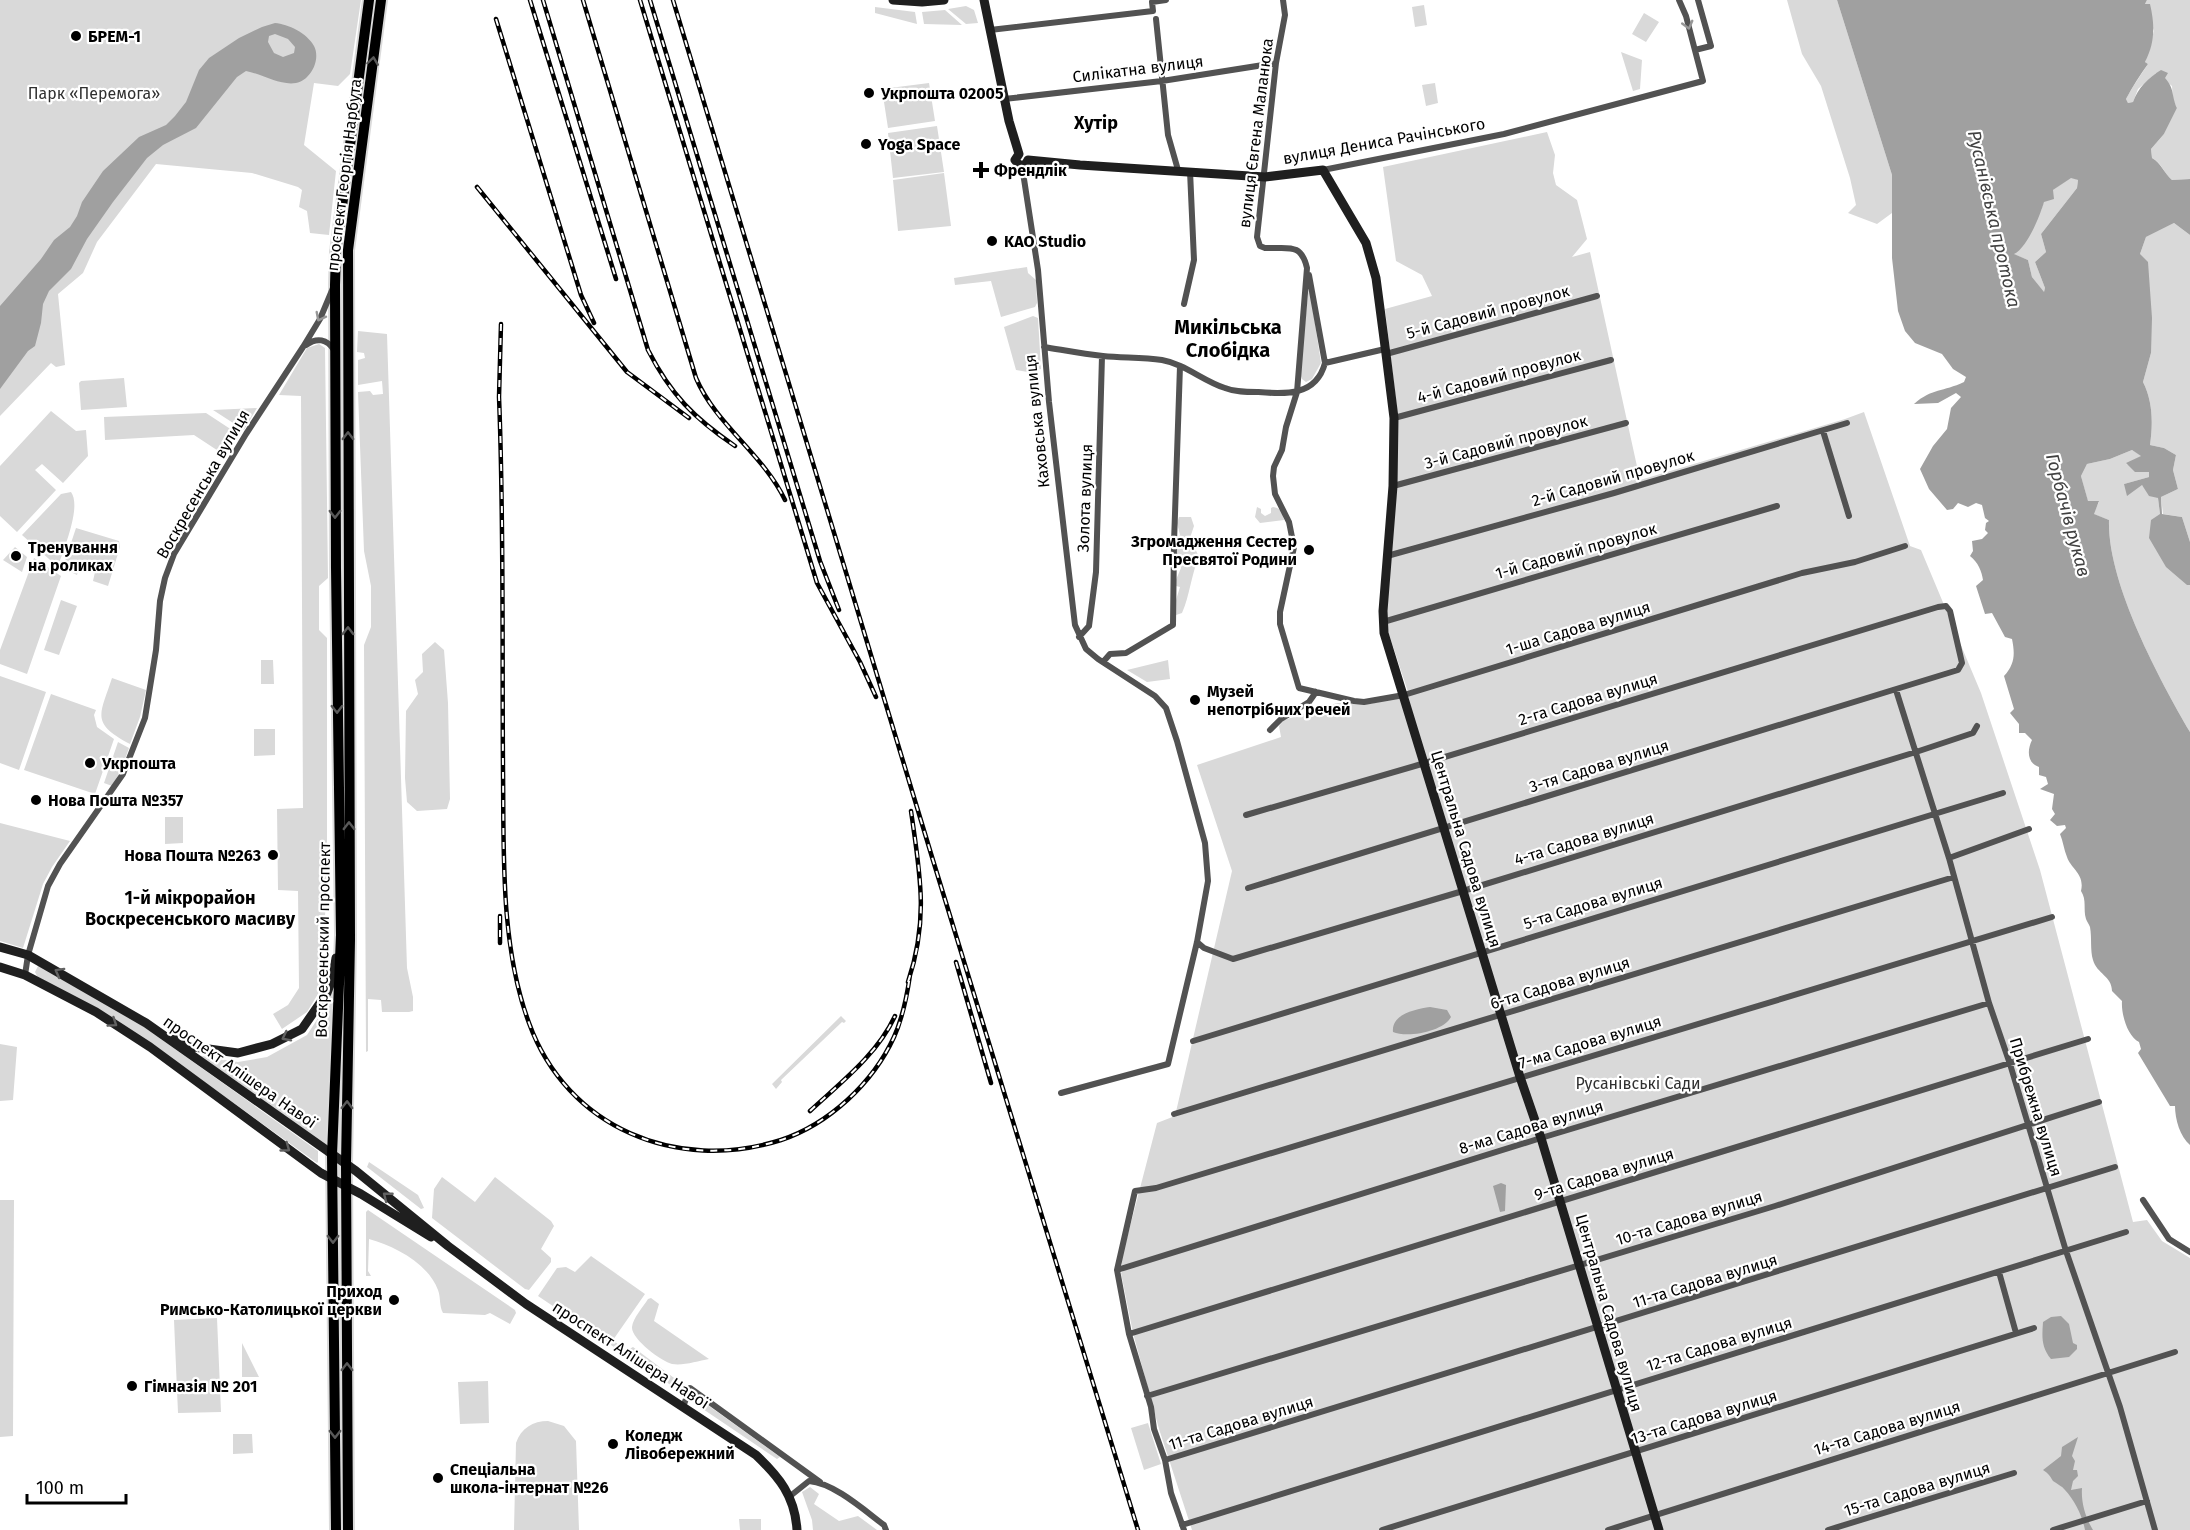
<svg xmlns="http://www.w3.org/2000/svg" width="2190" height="1530" viewBox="0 0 2190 1530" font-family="'Fira Sans',sans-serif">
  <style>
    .green { fill: #d9d9d9 }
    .water { fill: #a0a0a0; fill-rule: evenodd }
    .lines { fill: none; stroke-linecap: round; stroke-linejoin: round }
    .primary-casing { stroke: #dbdbdb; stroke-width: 14 }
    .street { stroke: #525252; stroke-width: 6 }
    .secondary { stroke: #1f1f1f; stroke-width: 9 }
    .primary { stroke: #000; stroke-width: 10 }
    .rail-casing { stroke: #000; stroke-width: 4.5 }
    .rail { stroke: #fff; stroke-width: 2; stroke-dasharray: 7; stroke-linecap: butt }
    .oneway { stroke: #979797 }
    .oneway2 { stroke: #595959 }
    .oneway3 { stroke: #626262 }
    .poi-dot { fill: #000; stroke: #fff; stroke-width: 2 }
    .labels { text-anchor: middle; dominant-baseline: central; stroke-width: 4.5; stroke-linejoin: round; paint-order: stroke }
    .poi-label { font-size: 16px; font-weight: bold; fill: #000; stroke: #fff; text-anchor: start }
    .street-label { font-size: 16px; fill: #000; stroke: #fff }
    .park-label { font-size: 16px; fill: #303030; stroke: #fff }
    .neighbourhood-label { font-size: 18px; font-weight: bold; fill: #000; stroke: #fff }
    .water-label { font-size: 18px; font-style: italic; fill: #414141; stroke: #fff }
    .quarter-label { font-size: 20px; font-weight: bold; fill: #000; stroke: #fff }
  </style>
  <rect width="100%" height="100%" fill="#fff"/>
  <path class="green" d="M0 0H361L350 74 338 86 314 83 304 145 336 171 329 235 310 233 307 211 299 207 302 190 298 187 252 173 156 164 97 242 83 273 58 294 65 365 56 367 51 363 0 416Z
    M1787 0H1837L1892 175V213L1877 224 1848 213 1856 205 1850 178 1821 86 1802 54Z
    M2147 0H2190V179L2172 180C2164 173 2161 162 2152 158L2151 149 2164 134 2177 108 2173 100 2172 86 2156 73 2138 89 2133 102 2128 103 2126 99C2133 86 2140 76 2148 64L2145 62 2154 31 2145 4Z
    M1424 5 1427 25 1415 27 1412 7Z
    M966 6 974 10 978 23 966 24 948 9Z
    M875 7 915 12 917 24 875 13Z
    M945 10 962 25 924 24 922 12Z
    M1644 13 1659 22 1646 42 1632 34Z
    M1621 52 1642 60 1640 89 1633 91Z
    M929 83 935 121 888 128 882 89Z
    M1435 83 1438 103 1426 106 1422 85Z
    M937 126 944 172 893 178 888 133Z
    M1547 132 1555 155 1553 173 1556 185 1577 200 1587 239 1572 257 1590 252 1640 480 1845 419 1864 412 1910 546 1921 550 1981 693 2040 870 2133 1222 2147 1220 2162 1241 2190 1258V1530H1192L1159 1429 1133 1333 1121 1273 1123 1271 1121 1261 1157 1123 1175 1116 1232 871 1197 765 1281 737 1279 726 1284 720 1337 703 1370 704 1409 695 1386 625 1398 417 1385 309 1432 296 1422 275 1396 261 1383 167Z
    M944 173 951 226 898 231 893 180Z
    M2071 177 2078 180 2077 188 2041 234 2046 252 2035 262 2045 288 2044 293 2032 277 2028 260 2013 254 2041 211 2044 201 2053 190Z
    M2174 223 2190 235V542L2182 517 2163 514 2161 497 2178 489 2173 470 2176 455 2164 448 2150 445C2153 423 2153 402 2143 382L2151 353 2140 254 2146 237Z
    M1027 267 1028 273 1036 280 1037 303 1035 307 1001 317 991 281 955 285 954 278Z
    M1309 284 1321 363 1312 379 1306 382 1302 379 1300 373Z
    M1033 316 1038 318 1041 369 1028 372 1016 370 1004 327Z
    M358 331 387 334 407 968 413 997V1011L409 1012H382L381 1000 368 999V1051L366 1052 364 645 371 627V586L364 551 358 392 370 391 373 395 383 394 382 381 358 385V360L365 358 364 353 357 352Z
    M319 344 325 348 328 578 319 586V630L327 638V880L321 989 307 1012 282 1029 273 1014 288 1005 299 988 298 891 278 890 277 809 303 808 301 396 279 395 307 348Z
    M124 378 127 407 81 410 79 383 81 381Z
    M257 408 244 430 213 410Z
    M51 411 76 431 86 430 88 456 63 483 42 464 35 470 56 490 17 532 0 516V466Z
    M206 413 238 434 226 456 194 435 105 440 104 417Z
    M2132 450 2142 456 2126 464 2149 471V477L2124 484 2142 485 2158 498 2160 514 2187 585H2190V732C2159 679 2107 582 2109 520L2093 514 2099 502H2088L2081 476 2087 464 2110 459Z
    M71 492C82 507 63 550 58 567L22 535 61 494Z
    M1257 507 1261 509V513L1265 516 1271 513V508L1273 507C1281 508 1283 513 1284 520L1260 523 1255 517Z
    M1179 517H1191L1194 526 1190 538 1199 557C1191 575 1190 595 1182 613L1176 615V600L1180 587 1176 586 1175 582 1181 568 1180 562 1176 561V541L1180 535 1177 523Z
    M76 528 119 541 120 547 108 586 93 581 95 572 79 567 77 575 65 569 64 564Z
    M15 547 27 557 22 572 3 560Z
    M34 558 61 576 27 674 0 664V650Z
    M61 600 77 606 59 655 44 650Z
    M435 642 444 650 448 703 450 799 447 809 417 811 407 802 405 778 406 711 418 694 415 680 423 672 422 654Z
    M261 660H273L274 684H261Z
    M1168 660 1170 679 1147 682 1127 670Z
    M0 676 46 692 19 770 0 763Z
    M112 678 146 690 140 717 130 744C90 723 100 715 112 678Z
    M51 694 96 710 94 715 97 727 114 739 95 794 24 770Z
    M254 729H275V755L254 756Z
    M118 742 129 748 121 770 112 786 104 783Z
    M165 817H183V843L165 844Z
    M0 823 70 841 52 867 43 884 23 948 0 941Z
    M38 966H43L113 1005 318 1151V1162L317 1163 153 1045 37 976 35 972Z
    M334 988 327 1146 196 1055 238 1062 267 1057 307 1035 324 1009Z
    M841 1016 846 1021 844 1023 842 1022 781 1080 782 1082 776 1089 772 1084Z
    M0 1044 17 1047 13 1100 0 1101Z
    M369 1162 418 1195 424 1208 421 1209 367 1167Z
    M442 1177 475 1202 495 1177 551 1221 554 1226 541 1249 551 1258V1262L529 1290 525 1289 432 1218 434 1189Z
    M0 1200H14L13 1436 0 1437Z
    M368 1210 515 1310 516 1313 510 1324 490 1313 485 1315 443 1313C439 1306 441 1298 438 1290 428 1263 394 1246 369 1239L368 1271 371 1276H366V1212Z
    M591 1256 645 1294 613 1340 626 1351 633 1347 686 1387V1391L681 1392 538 1296 557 1268 566 1267 575 1272Z
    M651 1298 659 1304 654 1321 709 1359C698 1361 683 1366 672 1364 662 1362 631 1339 632 1327 633 1318 643 1307 648 1299Z
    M217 1318 221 1412 178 1413 174 1320Z
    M242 1343 259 1377H242Z
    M488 1381 489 1423 460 1424 458 1382Z
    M698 1400 702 1401 780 1457 777 1459 697 1405Z
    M548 1421 564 1426 576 1441 579 1530H514L516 1443C521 1428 533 1421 548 1421Z
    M1148 1423 1161 1464 1144 1470 1131 1428Z
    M233 1434H252L253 1453 233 1454Z
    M810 1487 819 1494 814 1504 839 1521 858 1516 877 1530H813L812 1520 802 1492Z
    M739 1519H761V1530H740Z"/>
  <path class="water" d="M1837 0H2147L2145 4H2150C2155 25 2155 43 2145 62L2148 64C2140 75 2133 86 2126 99L2128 103 2133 102C2138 88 2148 78 2161 70L2168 73 2165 78C2175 89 2171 95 2177 108L2164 134 2151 149 2152 158C2161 163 2164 173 2172 180L2190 179V235L2174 223 2146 237 2140 254 2148 262 2152 318 2151 353 2143 382C2153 402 2153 423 2150 445L2164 448 2176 455 2173 470 2178 489 2161 497 2162 514 2182 517 2190 542V585H2187L2166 567 2149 538 2151 520 2160 514 2158 498 2149 496 2142 485 2127 496 2124 484 2149 477V472H2135L2126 463 2141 456 2132 450 2110 459 2087 464 2081 476 2088 501H2099L2094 514 2109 520C2107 582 2159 679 2190 732V1145C2180 1137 2175 1119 2175 1106H2170L2138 1053 2141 1049 2139 1042C2127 1036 2121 1013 2122 1001L2112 991C2112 976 2097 974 2093 960 2090 950 2092 938 2090 927 2089 924 2087 922 2086 919 2083 909 2087 900 2081 891 2085 874 2071 869 2067 857 2064 850 2063 841 2060 834L2066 828 2065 825 2057 826 2050 820 2055 814 2052 809 2054 794 2040 789 2048 784 2046 777 2039 775V767C2027 763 2027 750 2032 740L2025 733H2019V724L2010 713 2014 709 2004 676C2015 664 2015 654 2012 639L2005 637 1992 613 1985 614 1976 586 1983 580C1982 572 1978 562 1970 556L1973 551 1972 541 1982 539 1988 533 1985 530 1986 523 1989 521 1985 518 1982 505 1976 503 1968 507 1958 503 1953 509 1947 510 1929 489 1920 469 1933 446 1947 429 1951 408 1961 397 1956 393 1938 403 1914 404C1932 388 1943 392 1964 382L1966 377 1953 369 1942 354 1915 343 1905 331 1898 311 1892 258V175ZM2071 178 2078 180 2077 188 2041 234 2046 252 2035 262 2045 288 2044 292 2032 277 2028 260 2014 254C2027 248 2040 216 2044 202L2054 199 2053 190Z
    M275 23C288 24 307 33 314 46 321 59 311 80 296 83 281 86 262 74 246 71L237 77 196 128 163 145 147 158 113 202 87 239 71 269 49 291 43 304 41 323 35 346 28 351 0 389V306L41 259 54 240 70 227 77 216 82 202 103 171 139 137 166 125 175 116 186 102 199 70 209 58 239 38 262 27ZM275 34 288 39 295 47 294 53 283 57 274 53 268 42 269 36Z
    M1430 1007 1447 1010 1451 1017C1443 1032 1407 1038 1393 1032 1391 1014 1416 1009 1430 1007Z
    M1501 1183 1506 1185 1505 1211 1500 1212 1493 1186Z
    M2061 1316 2069 1324 2073 1343 2077 1345V1349L2069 1357 2051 1359C2041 1347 2042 1336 2043 1322L2051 1317Z
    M2078 1437 2072 1456 2075 1461 2073 1470H2077L2078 1476 2073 1481 2071 1490 2082 1488C2081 1502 2085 1517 2093 1530H2085C2082 1515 2075 1501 2065 1490 2062 1486 2057 1484 2053 1481 2050 1476 2048 1473 2043 1470L2061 1456 2062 1447Z"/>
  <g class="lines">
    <defs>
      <path id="primary" d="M336 1530 332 1155 341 935 336 568 335 285 336 252 369 0
        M348 1530 346 1164 350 940 348 250 381 0"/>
    </defs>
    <use href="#primary" class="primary-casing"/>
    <path class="street" d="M1283 0 1285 15 1276 63 1257 237 1260 246 1265 248C1288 249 1301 242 1307 268L1297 392 1286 427 1282 450 1274 467 1273 476 1275 494 1289 522 1294 547 1280 612V624L1299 688 1354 701 1364 702 1404 695 1802 573 1855 562 1905 546
      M1156 19 1168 135 1178 170
      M990 30 1153 11 1152 2 1166 0
      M1695 50 1711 46 1698 0
      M1004 99 1162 81 1276 63
      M1022 166 1038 270 1049 402 1075 625 1086 649 1098 659 1155 696 1166 708 1177 741 1205 843 1208 881 1197 942 1168 1064 1061 1093
      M1323 170 1504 134 1703 81 1686 16 1679 0
      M1309 275 1325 363
      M1184 304 1194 260 1190 171
      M306 345C317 337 327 339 334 350
      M1044 347C1063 350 1083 354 1103 356 1123 358 1142 357 1162 360 1185 364 1203 381 1225 388 1235 392 1246 392 1257 392 1284 394 1316 397 1325 363L1385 349
      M1386 354 1597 296
      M1394 418 1611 360
      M1823 431 1849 516
      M1393 486 1626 423
      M1387 556 1614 493 1847 423
      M1383 622 1777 506
      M1079 637 1089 626 1096 572 1102 356
      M1103 662 1110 654 1126 653 1173 625 1174 543 1180 366
      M1896 690 1949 858 1989 1003 2010 1064 2066 1251 2120 1407 2155 1530
      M1270 730 1281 719 1309 702 1316 692
      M1246 815 1425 763 1938 607 1946 606 1950 611 1962 663 1958 670 1248 888
      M1949 858 2029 829
      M1197 942 1204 948 1233 959 1463 891 1916 752 1973 733 1977 726
      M25 975 28 955 48 886 60 864 123 774 145 718 156 650 160 601 165 578 174 554 246 434 303 347 320 319 333 288
      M1193 1041 2003 793
      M1174 1114 1954 877
      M2143 1200 2169 1239 2190 1252
      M1117 1270 1541 1138 1989 1003
      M1999 1272 2016 1333
      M1129 1334 2088 1039
      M1147 1396 1775 1206 2099 1102
      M683 1407 690 1388 820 1482
      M1165 1460 2115 1167
      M789 1497 809 1481C834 1483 864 1510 884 1525L886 1530
      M1182 1525 2126 1232
      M1184 1530 1171 1493 1165 1460 1154 1429 1151 1407 1129 1334 1117 1270 1135 1191 1156 1188 2052 917
      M1382 1530 2034 1328
      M1608 1530 2175 1352
      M1828 1530 2014 1473
      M2053 1530 2147 1501"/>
    <path class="secondary" d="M893 0 922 2 944 0
      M984 0 1009 121 1019 154
      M1019 154 1015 160 1019 165H1025L1028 160
      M1028 160 1080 165 1265 177 1323 170 1366 243 1376 278 1386 354 1394 418 1393 486 1383 611 1384 633 1520 1077 1541 1138 1659 1530
      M0 947 28 955 146 1023 356 1171 448 1246 526 1304 756 1455C779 1477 795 1496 797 1530
      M0 967 25 975 96 1012 150 1047 321 1173 361 1194 431 1237
      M174 1039 194 1047 238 1053 272 1044 302 1029 327 993 333 977 336 958"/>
    <use href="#primary" class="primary"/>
    <defs>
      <path id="rail" d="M530 0 616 279
        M543 0 648 350C671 395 694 418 735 446
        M583 0 696 378C716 425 763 454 785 500
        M640 0 817 583 860 662 876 697
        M650 0 820 561 839 610
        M673 0 932 857 1138 1530
        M496 19 581 295 594 323
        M477 187 627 372 689 418
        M501 324 499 397C504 521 502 645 503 770 504 852 500 945 529 1023 567 1128 677 1173 781 1140 829 1124 873 1083 894 1037 903 1017 907 996 910 975
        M500 916V943
        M956 962 991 1083
        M908 982C929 919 920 874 911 811
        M810 1111C840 1083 877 1055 895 1016"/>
    </defs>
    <use href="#rail" class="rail-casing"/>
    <use href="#rail" class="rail"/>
  </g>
  <defs><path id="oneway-chevron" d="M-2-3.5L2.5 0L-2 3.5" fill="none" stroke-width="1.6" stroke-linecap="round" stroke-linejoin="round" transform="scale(1.5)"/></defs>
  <g class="oneway">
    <use href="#oneway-chevron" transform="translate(1688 25) rotate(75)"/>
    <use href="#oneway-chevron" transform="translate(320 317) rotate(117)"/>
  </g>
  <g class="oneway2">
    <use href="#oneway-chevron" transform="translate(373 61) rotate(-82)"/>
    <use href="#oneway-chevron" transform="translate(348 436) rotate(-90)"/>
    <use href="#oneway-chevron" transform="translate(335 514) rotate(90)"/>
    <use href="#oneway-chevron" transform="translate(348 631) rotate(-90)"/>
    <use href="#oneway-chevron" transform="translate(337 709) rotate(89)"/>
    <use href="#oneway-chevron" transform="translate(349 826) rotate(-90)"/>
    <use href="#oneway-chevron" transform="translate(347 1105) rotate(-89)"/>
    <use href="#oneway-chevron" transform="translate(333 1239) rotate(90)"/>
    <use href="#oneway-chevron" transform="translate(347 1367) rotate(-90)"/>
    <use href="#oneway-chevron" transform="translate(335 1434) rotate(90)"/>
  </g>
  <g class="oneway3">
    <use href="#oneway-chevron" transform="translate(59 972) rotate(-151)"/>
    <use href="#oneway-chevron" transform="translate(113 1023) rotate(34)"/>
    <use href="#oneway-chevron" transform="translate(286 1037) rotate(153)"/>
    <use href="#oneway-chevron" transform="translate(286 1148) rotate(36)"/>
    <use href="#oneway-chevron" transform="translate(387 1196) rotate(-142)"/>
  </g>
  <g class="poi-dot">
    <circle cx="76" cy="36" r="6"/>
    <circle cx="869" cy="93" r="6"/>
    <circle cx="866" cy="144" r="6"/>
    <path d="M978 161h6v6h6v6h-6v6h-6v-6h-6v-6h6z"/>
    <circle cx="992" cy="241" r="6"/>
    <circle cx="1309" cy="550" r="6"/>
    <circle cx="16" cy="556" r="6"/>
    <circle cx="1195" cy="700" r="6"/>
    <circle cx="90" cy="763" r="6"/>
    <circle cx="36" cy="800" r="6"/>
    <circle cx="273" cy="855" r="6"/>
    <circle cx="394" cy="1300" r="6"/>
    <circle cx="132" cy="1386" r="6"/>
    <circle cx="613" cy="1444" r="6"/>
    <circle cx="438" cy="1478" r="6"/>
  </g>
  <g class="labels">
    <g class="poi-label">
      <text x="88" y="36">БРЕМ-1</text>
      <text x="881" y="93">Укрпошта 02005</text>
      <text x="878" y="144">Yoga Space</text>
      <text x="994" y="170">Френдлік</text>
      <text x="1004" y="241">KAO Studio</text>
      <text x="1297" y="541" text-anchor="end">Згромадження Сестер<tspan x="1297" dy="18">Пресвятої Родини</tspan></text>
      <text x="28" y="547">Тренування<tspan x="28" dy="18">на роликах</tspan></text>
      <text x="1207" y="691">Музей<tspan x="1207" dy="18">непотрібних речей</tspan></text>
      <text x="102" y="763">Укрпошта</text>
      <text x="48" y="800">Нова Пошта №357</text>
      <text x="261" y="855" text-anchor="end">Нова Пошта №263</text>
      <text x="382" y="1291" text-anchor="end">Приход<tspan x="382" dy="18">Римсько-Католицької церкви</tspan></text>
      <text x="144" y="1386">Гімназія № 201</text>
      <text x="625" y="1435">Коледж<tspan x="625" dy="18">Лівобережний</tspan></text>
      <text x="450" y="1469">Спеціальна<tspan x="450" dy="18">школа-інтернат №26</tspan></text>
    </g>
    <g class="street-label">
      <text transform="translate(1138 69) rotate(-7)">Силікатна вулиця</text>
      <text transform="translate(1256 133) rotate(-83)">вулиця Євгена Маланюка</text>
      <text transform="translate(1384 141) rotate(-10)">вулиця Дениса Рачінського</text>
      <text transform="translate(344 175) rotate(-83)">проспект Георгія Нарбута</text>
      <text transform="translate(1488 312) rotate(-15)">5-й Садовий провулок</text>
      <text transform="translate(1499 376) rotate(-15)">4-й Садовий провулок</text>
      <text transform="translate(1037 421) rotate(-96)">Каховська вулиця</text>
      <text transform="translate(1506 442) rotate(-15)">3-й Садовий провулок</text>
      <text transform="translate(1613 478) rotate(-16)">2-й Садовий провулок</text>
      <text transform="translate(203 484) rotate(-60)">Воскресенська вулиця</text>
      <text transform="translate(1085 498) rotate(-88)">Золота вулиця</text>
      <text transform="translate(1576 551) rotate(-16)">1-й Садовий провулок</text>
      <text transform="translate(1578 628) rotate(-17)">1-ша Садова вулиця</text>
      <text transform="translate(1588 699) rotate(-17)">2-га Садова вулиця</text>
      <text transform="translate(1599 766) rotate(-17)">3-тя Садова вулиця</text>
      <text transform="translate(1584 839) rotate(-17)">4-та Садова вулиця</text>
      <text transform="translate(1466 849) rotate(73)">Центральна Садова вулиця</text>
      <text transform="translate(1593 903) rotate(-17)">5-та Садова вулиця</text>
      <text transform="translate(323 940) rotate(-89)">Воскресенський проспект</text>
      <text transform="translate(1560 983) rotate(-17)">6-та Садова вулиця</text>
      <text transform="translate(1590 1042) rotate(-17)">7-ма Садова вулиця</text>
      <text transform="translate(240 1072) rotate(35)">проспект Алішера Навої</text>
      <text transform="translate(2036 1107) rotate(73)">Прибрежна вулиця</text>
      <text transform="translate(1531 1127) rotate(-17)">8-ма Садова вулиця</text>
      <text transform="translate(1604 1174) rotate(-17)">9-та Садова вулиця</text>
      <text transform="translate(1689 1218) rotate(-17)">10-та Садова вулиця</text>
      <text transform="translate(1705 1281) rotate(-17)">11-та Садова вулиця</text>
      <text transform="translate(1609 1313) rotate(74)">Центральна Садова вулиця</text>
      <text transform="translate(1719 1344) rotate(-17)">12-та Садова вулиця</text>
      <text transform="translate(631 1355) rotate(33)">проспект Алішера Навої</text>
      <text transform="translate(1704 1417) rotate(-17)">13-та Садова вулиця</text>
      <text transform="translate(1241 1423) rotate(-17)">11-та Садова вулиця</text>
      <text transform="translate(1887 1428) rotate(-17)">14-та Садова вулиця</text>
      <text transform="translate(1917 1489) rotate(-17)">15-та Садова вулиця</text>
    </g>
    <g class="park-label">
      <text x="94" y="93">Парк «Перемога»</text>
      <text x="1638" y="1083">Русанівські Сади</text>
    </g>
    <g class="neighbourhood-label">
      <text x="1096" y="123">Хутір</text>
      <text x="190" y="898">1-й мікрорайон<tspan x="190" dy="21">Воскресенського масиву</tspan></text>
    </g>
    <g class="water-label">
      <text transform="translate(1994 219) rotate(77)">Русанівська протока</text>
      <text transform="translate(2068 515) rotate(75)">Горбачів рукав</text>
    </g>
    <g class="quarter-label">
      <text x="1228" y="327">Микільська<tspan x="1228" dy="23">Слобідка</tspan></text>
    </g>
  </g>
  <path d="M27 1494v9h99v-9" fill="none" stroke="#000000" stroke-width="3"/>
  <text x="36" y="1494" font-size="18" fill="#000000" stroke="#ffffff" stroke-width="4.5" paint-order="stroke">100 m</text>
</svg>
